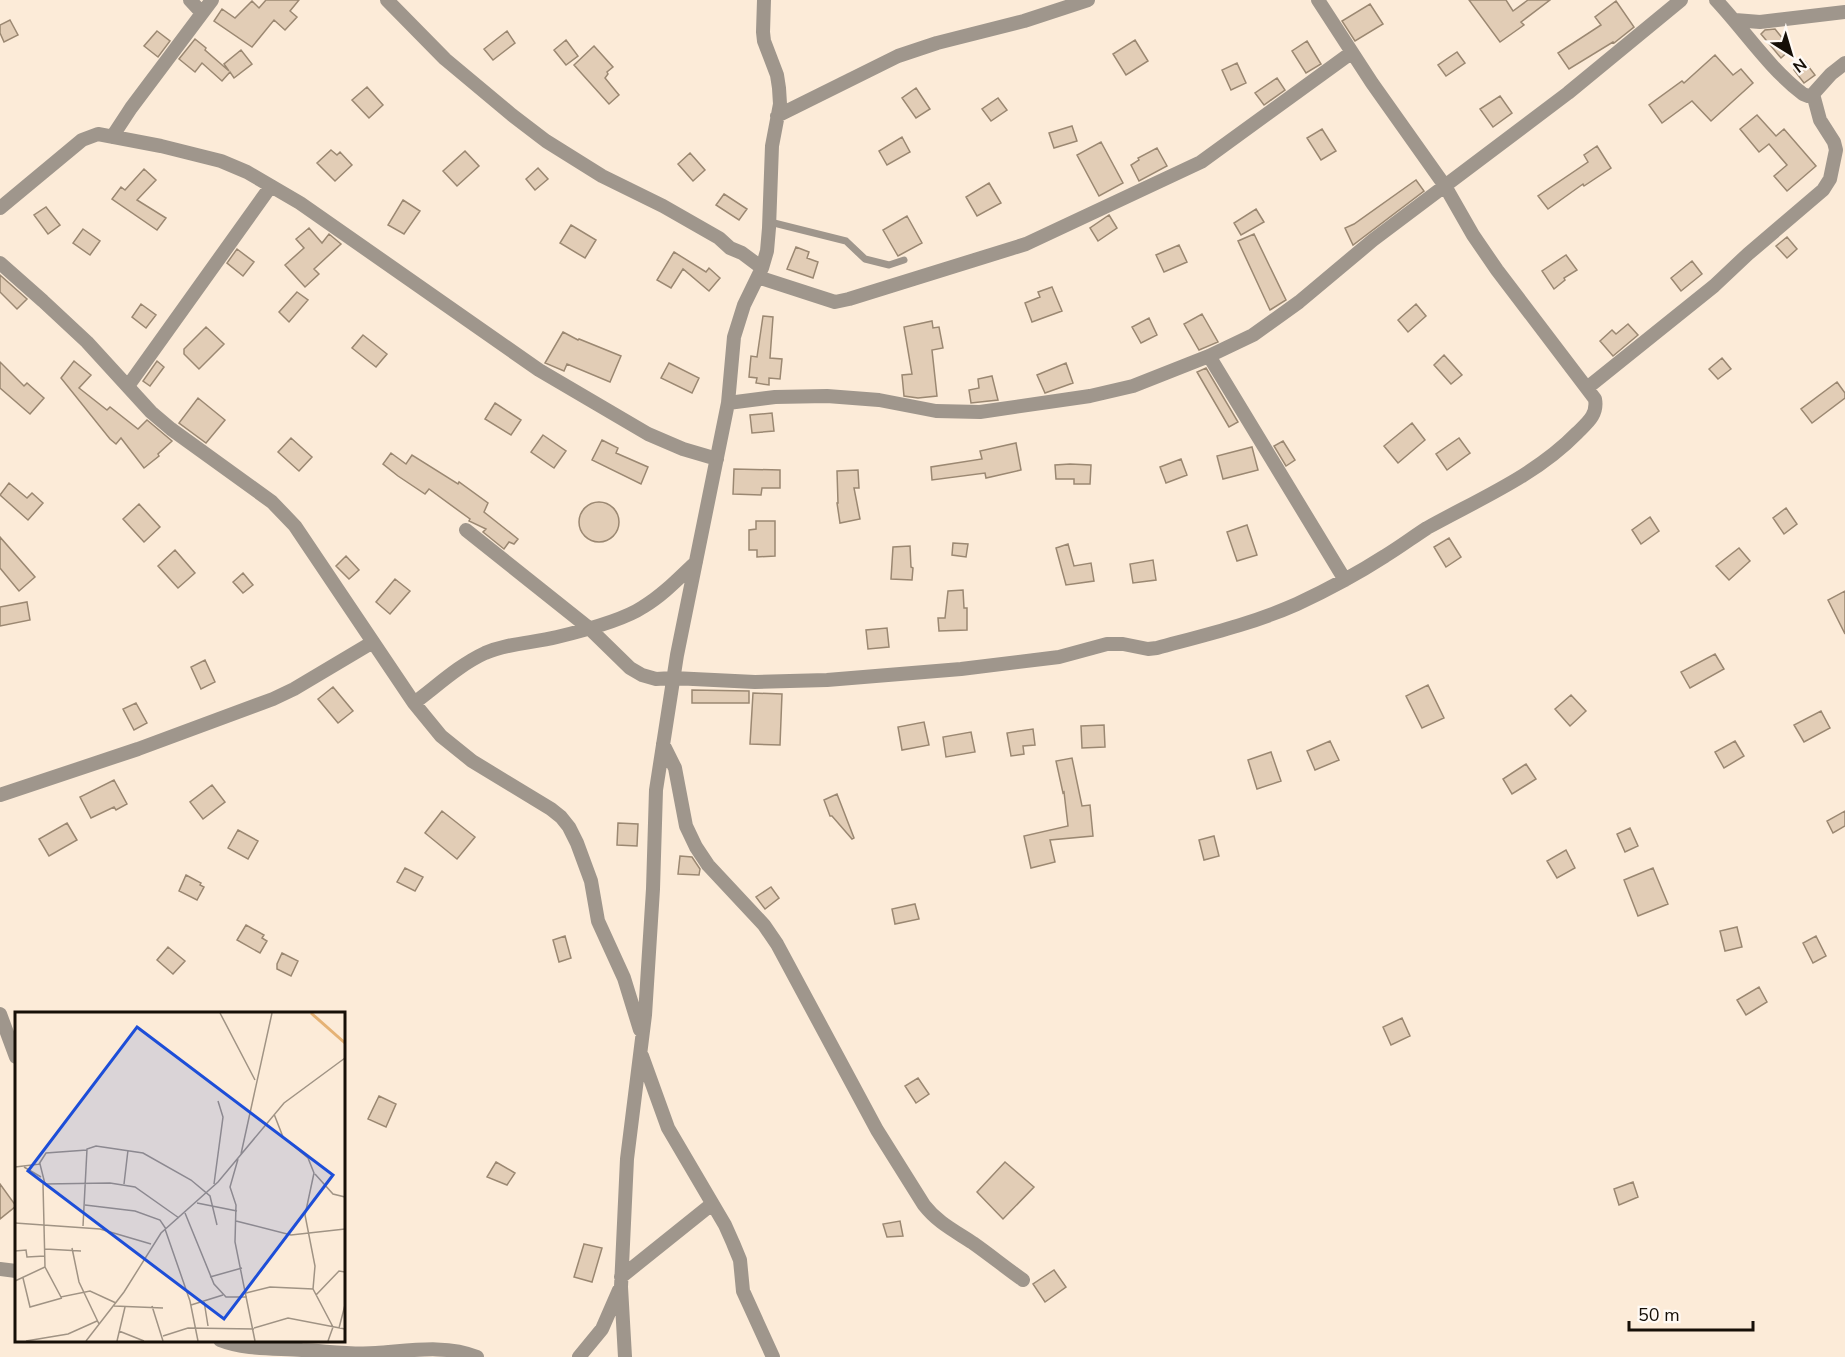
<svg xmlns="http://www.w3.org/2000/svg" width="1845" height="1357" viewBox="0 0 1845 1357" font-family="'Nunito Sans',sans-serif">
  <style>
    .building { fill: #e2cdb6; stroke: #9b8872; stroke-width: 1.5 }
    .lines { fill: none; stroke-linecap: round; stroke-linejoin: round }
    .lane { stroke: #9f968c; stroke-width: 7 }
    .street { stroke: #9f968c; stroke-width: 14 }
    .inset-river { fill: none; stroke: #e5b275; stroke-width: 3 }
    .inset-road { fill: none; stroke: #a09384; stroke-width: 1.5 }
    .view { fill: #1d4ed8; fill-opacity: 0.15; stroke: #1d4ed8; stroke-width: 3 }
    .inset-edge { fill: none; stroke: #160f07; stroke-width: 3 }
  </style>
  <rect width="100%" height="100%" fill="#fcebd8"/>
  <path class="building" d="M266 0H299L290 11 297 17 285 30 274 20 252 47 214 21 222 9 235 18 252 1 259 8Z
    M1469 0H1506L1513 11 1528 0H1550L1521 22 1524 25 1500 42Z
    M1616 1 1634 27 1614 43 1613 42 1569 69 1558 53 1601 25 1595 17Z
    M1370 4 1383 24 1355 41 1342 21Z
    M10 20 18 35 4 42 0 33V25Z
    M1775 29 1791 49 1781 58 1761 34 1765 30Z
    M157 31 170 41 158 57 144 46Z
    M507 31 515 43 493 60 484 49Z
    M195 39 206 48 205 50 229 71 224 64 241 50 252 64 234 78 230 72 222 81 202 63 195 72 179 59Z
    M566 40 578 56 566 65 554 50Z
    M1135 40 1148 61 1126 75 1113 54Z
    M1307 41 1321 64 1306 73 1292 51Z
    M594 46 613 67 607 72 608 74 605 78 619 95 609 104 574 65Z
    M1457 52 1465 63 1446 76 1438 65Z
    M1715 55 1733 75 1741 69 1753 83 1711 121 1692 101 1662 123 1649 105 1682 81 1684 83Z
    M1805 62 1815 75 1804 83 1794 70Z
    M1237 63 1246 83 1231 90 1222 70Z
    M1277 78 1285 90 1264 105 1255 93Z
    M367 87 383 105 369 118 352 100Z
    M916 88 930 109 916 118 902 98Z
    M1500 96 1512 113 1493 127 1480 109Z
    M998 98 1007 110 991 121 982 109Z
    M1757 115 1776 136 1784 129 1816 166 1787 191 1774 176 1787 165 1769 144 1759 152 1740 129Z
    M1072 126 1077 141 1054 148 1049 133Z
    M1322 129 1336 151 1321 160 1307 138Z
    M902 137 910 152 887 165 879 151Z
    M1101 142 1123 183 1099 196 1077 155Z
    M1597 146 1611 168 1584 186 1583 184 1548 209 1538 196 1588 162 1584 155Z
    M1157 148 1167 166 1139 181 1131 165 1139 160 1138 158Z
    M331 150 337 155 340 152 352 165 335 181 317 163Z
    M465 151 479 166 457 186 443 171Z
    M690 153 705 170 693 181 678 164Z
    M538 168 548 179 535 190 526 179Z
    M144 169 156 180 137 200 166 218 157 230 112 199 121 187 125 190Z
    M1416 180 1424 191 1353 245 1345 228 1354 224Z
    M989 183 1001 203 977 216 966 197Z
    M724 194 747 209 739 220 716 205Z
    M403 200 420 211 404 234 388 225Z
    M46 207 60 225 48 234 34 215Z
    M1256 209 1264 222 1241 235 1234 223Z
    M1109 215 1117 228 1098 241 1090 228Z
    M907 216 922 243 898 256 883 230Z
    M571 225 596 240 585 258 560 243Z
    M309 228 322 243 329 234 341 244 314 269 319 274 305 287 285 265 304 248 296 239Z
    M83 229 100 241 90 255 73 243Z
    M1254 234 1286 300 1270 310 1238 241Z
    M1787 237 1797 249 1787 258 1776 246Z
    M1179 245 1187 262 1164 272 1156 255Z
    M796 247 809 252 807 258 818 262 813 278 787 269Z
    M237 249 254 262 243 276 227 263Z
    M674 252 706 272 709 268 720 278 709 291 683 269 671 288 657 280Z
    M1566 255 1577 270 1564 278 1565 280 1554 289 1542 271Z
    M1692 261 1702 274 1681 291 1671 278Z
    M0 275 27 299 17 309 0 292Z
    M1052 287 1062 311 1032 322 1025 303 1040 297 1038 292Z
    M297 292 308 300 289 322 279 312Z
    M141 304 156 315 146 328 132 317Z
    M1416 304 1426 316 1408 332 1398 320Z
    M1202 314 1218 342 1199 350 1184 324Z
    M763 316 773 317 770 358 782 359 780 379 769 378V385L756 383 757 378 749 377 751 356 757 357Z
    M1149 318 1157 335 1141 343 1132 327Z
    M932 321 933 328 939 327 943 348 932 350 937 396 918 398 904 396 902 375 912 374 904 327Z
    M1628 324 1638 335 1613 356 1600 341 1612 330 1616 334Z
    M206 327 224 344 199 369 184 354V349Z
    M563 332 578 340 579 339 621 356 610 382 567 364 564 371 545 363Z
    M363 335 387 354 376 367 352 348Z
    M1444 355 1462 375 1451 384 1434 365Z
    M1722 358 1731 369 1718 379 1709 369Z
    M74 361 91 375 79 388 107 410 110 407 138 429 147 420 172 441 158 454 159 456 144 468 121 438 116 444 110 439 61 378Z
    M157 361 164 367 150 386 143 381Z
    M0 362 24 386 27 383 44 398 30 414 0 388Z
    M669 363 699 378 692 393 661 378Z
    M1066 363 1073 383 1045 393 1037 375Z
    M1206 368 1238 422 1229 427 1197 372Z
    M992 376 998 400 971 403 969 390 979 388 978 379Z
    M1837 382 1845 393V398L1812 423 1801 409Z
    M198 398 225 420 206 443 179 423Z
    M495 403 521 420 511 435 485 419Z
    M772 413 774 431 752 433 750 415Z
    M1412 423 1425 440 1398 463 1384 446Z
    M543 435 566 451 554 468 531 452Z
    M291 438 312 457 299 471 278 452Z
    M1459 438 1470 453 1447 470 1436 454Z
    M602 440 618 448 616 453 648 467 641 484 592 460Z
    M1283 441 1295 460 1286 466 1274 446Z
    M1016 443 1021 470 986 478 985 473 932 480 931 467 982 459 980 451Z
    M1252 447 1258 470 1223 479 1217 456Z
    M391 453 406 464 412 455 458 484 459 482 488 503 484 512 518 539 514 544 509 542 504 549 483 532 486 529 469 521 470 519 429 489 425 494 398 476 383 464Z
    M1181 459 1187 475 1166 483 1160 467Z
    M1070 464 1091 465 1090 484H1074V479H1056L1055 465Z
    M734 469 780 470V488H762L761 495 733 494Z
    M858 470 859 488H854L860 519 840 523 837 503H838L837 471Z
    M9 483 27 498 32 493 43 503 28 520 0 495Z
    M579 522a20 20 0 1 1 40 0a20 20 0 1 1-40 0Z
    M139 504 160 527 144 542 123 519Z
    M1786 508 1797 524 1784 534 1773 518Z
    M1650 517 1659 531 1641 544 1632 530Z
    M756 521H775V556L757 557V550H749V530L756 529Z
    M1247 525 1257 555 1237 561 1227 532Z
    M0 537 35 577 19 591 0 568Z
    M1449 538 1461 557 1446 567 1434 547Z
    M953 543 968 544 966 557 952 555Z
    M1068 544 1074 566 1091 563 1094 581 1066 585 1056 548Z
    M910 546 911 567 913 568 912 580 891 579 893 547Z
    M1739 548 1750 561 1729 580 1716 566Z
    M175 550 195 573 178 588 158 566Z
    M346 556 359 570 349 579 336 566Z
    M1153 560 1156 580 1133 583 1130 564Z
    M243 573 253 585 243 593 233 582Z
    M395 579 410 591 390 614 376 602Z
    M963 590 964 608H967V630L939 631 938 618H945L948 591Z
    M1845 591V634L1828 600Z
    M27 602 30 620 0 626V607Z
    M887 628 889 647 868 649 866 630Z
    M1715 654 1724 669 1690 688 1681 672Z
    M205 660 215 682 201 689 191 667Z
    M1428 685 1444 718 1422 728 1406 696Z
    M333 687 353 711 338 723 318 699Z
    M692 690 749 691V703H692Z
    M753 693 782 694 780 745 750 744Z
    M1571 695 1586 711 1570 726 1555 709Z
    M136 703 147 723 134 730 123 709Z
    M1821 711 1830 728 1804 742 1794 725Z
    M924 722 929 745 902 750 898 727Z
    M1104 725 1105 747 1082 748 1081 726Z
    M1033 729 1035 745 1023 746 1024 754 1011 756 1007 733Z
    M971 732 975 752 946 757 943 737Z
    M1330 741 1339 760 1315 770 1307 751Z
    M1735 741 1744 756 1724 768 1715 752Z
    M1271 752 1281 781 1257 789 1248 760Z
    M1072 758 1082 806 1090 805 1093 836 1050 840 1055 862 1031 868 1024 836 1068 826 1064 792 1063 793 1056 761Z
    M1526 764 1536 779 1512 794 1503 779Z
    M114 780 127 804 116 810 114 807 91 818 80 797Z
    M212 785 225 802 203 819 190 802Z
    M837 794 854 838 852 839 832 816H830L824 800Z
    M442 811 475 837 457 859 425 833Z
    M1845 811V826L1833 833 1827 821Z
    M67 823 77 840 49 856 39 839Z
    M618 823 638 824 637 846 617 845Z
    M1630 828 1638 846 1625 852 1617 834Z
    M238 830 258 841 248 859 228 848Z
    M1214 836 1219 856 1204 860 1199 840Z
    M1566 850 1575 868 1557 878 1547 861Z
    M680 856 692 857 700 869 699 875 678 874Z
    M405 868 423 877 415 891 397 882Z
    M1653 868 1668 904 1638 916 1624 880Z
    M186 875 201 883 200 885 204 887 197 900 179 891Z
    M771 887 779 898 765 909 756 897Z
    M915 904 919 919 895 924 892 909Z
    M246 925 264 935 262 938 267 941 260 953 237 940Z
    M1737 927 1742 947 1725 951 1720 931Z
    M565 936 571 958 559 962 553 940Z
    M1816 936 1826 956 1813 963 1803 943Z
    M168 947 185 961 173 974 157 960Z
    M282 953 298 961 291 976 277 969V964Z
    M1759 987 1767 1002 1746 1015 1737 1000Z
    M1402 1018 1410 1036 1391 1045 1383 1027Z
    M918 1078 929 1094 916 1103 905 1086Z
    M379 1096 396 1104 386 1127 368 1119Z
    M496 1162 515 1173 507 1185 487 1177Z
    M1005 1162 1034 1187 1003 1219 977 1192Z
    M1633 1182 1638 1197 1619 1205 1614 1189Z
    M0 1184 16 1206 0 1219Z
    M900 1221 903 1236 887 1237 883 1224Z
    M584 1244 602 1248 592 1282 574 1277Z
    M1054 1270 1066 1287 1045 1302 1033 1284Z"/>
  <g class="lines">
    <path class="lane" d="M770 222 846 241 865 259 889 265 904 260"/>
    <path class="street" d="M190 0 202 13
      M387 0 445 59 512 115 546 141 602 176 663 206 719 238 730 248 742 253 762 268
      M1716 0C1745 31 1769 68 1803 94L1808 96 1813 94 1831 74 1845 63
      M1735 20 1760 22 1845 12
      M777 116 898 56 937 43 1024 21 1088 0
      M112 137 131 108 212 0
      M0 208 82 140 98 134 161 146 221 161 247 172 300 203 539 370 648 434 683 449 717 459
      M0 263 43 301 87 342 151 412 171 429 272 502 295 526 414 703 441 736 472 761 551 809 561 817 569 827 577 843 591 881 598 921 624 978 640 1030
      M758 277 835 302 849 299 1026 244 1201 162 1351 53
      M1209 356 1345 580
      M128 386 271 186
      M1587 388 1714 286 1748 254 1823 190 1830 179 1836 150 1834 142 1820 120 1813 94
      M728 403 775 397 827 396 879 400 936 411 980 412 1090 396 1133 386 1209 356 1253 335 1299 302 1373 240 1568 93 1681 0
      M466 530 589 628 630 668 642 675 656 679 673 678 755 682 827 680 961 669 1059 657 1107 644H1123L1148 649 1157 648C1205 635 1252 624 1297 604 1327 590 1357 574 1385 556 1400 547 1413 537 1427 528 1479 499 1535 476 1577 433 1587 423 1598 415 1595 399L1497 270 1473 235 1445 186 1372 83 1318 0
      M414 703C437 686 459 665 485 653 508 643 533 643 557 637 582 631 622 621 643 607 663 595 679 578 696 562
      M663 744 675 768 686 826 696 847 708 865 764 925 777 944 877 1130 924 1205C938 1223 955 1231 973 1243 990 1255 1006 1268 1023 1280
      M0 795 138 749 273 699 294 689 373 642
      M0 1014 16 1057
      M642 1056 668 1128 725 1225 733 1243 740 1260 743 1291 773 1357
      M0 1269 16 1271
      M621 1277 712 1204
      M220 1340C245 1350 275 1348 302 1350 326 1351 351 1355 376 1353 408 1351 446 1344 477 1357
      M579 1357 602 1329 619 1290
      M625 1357 621 1287 627 1159 645 1015 653 889 656 790 677 655 728 403 734 337 744 305 762 268 767 251 769 228 772 146 780 104 779 88 777 75 764 41 763 32 764 0"/>
  </g>
  <g transform="translate(15 1012)">
    <rect width="330" height="330" fill="#fcebd8"/>
    <path class="inset-river" d="M296 1 330 31"/>
    <path class="inset-road" d="M205 1 240 68M259 102 268 125 293 146 299 161 290 203 300 254 298 277M226 142 257 1M223 147 215 175 221 193 220 230 240 329M24 152 31 141 72 138M0 155 25 152 30 172 95 171 120 175 164 206M9 155 26 165M300 162 318 182 330 185M109 172 113 138M199 172 208 105 203 89M182 191 222 199M70 193 120 199 145 208 151 217M170 201 199 272 211 285H232M221 209 276 223 330 217M0 211 85 217 136 232M68 214 72 137 81 134 128 141 176 168 195 184 202 213M150 217 175 289 183 329M57 236 64 270 84 312M30 237 66 239M0 239 11 238 12 245 30 244M30 255 46 285 75 279 101 291M195 265 227 256M8 266 15 295 47 286M0 269 30 255 28 172M231 281 255 275 298 277 318 315 313 329M301 283 324 259 330 260M189 289 193 314M176 293 208 283M99 294 148 296M137 294 148 329M239 316 273 306 330 317M324 316 330 293M104 319 129 329M148 324 173 316 239 317M11 329 53 322 82 309M71 329 109 280 146 221 203 170 269 91 330 46M102 329 110 295"/>
    <path class="view" d="M122 15 318 163 209 307 13 159Z"/>
    <rect width="330" height="330" class="inset-edge"/>
  </g>
  <g transform="translate(1791 54) rotate(143)" stroke="#fffaf5" stroke-width="4.5" paint-order="stroke">
  <path d="M0-4.5L10 22L0 15L-10 22Z" fill="#160f07"/>
  <text y="-9" font-size="16" font-weight="bold" text-anchor="middle" fill="#160f07">N</text>
  </g>
  <path d="M1629 1321v9h124v-9" fill="none" stroke="#160f07" stroke-width="3"/>
  <text x="1638" y="1321" font-size="18" fill="#160f07" stroke="#fffaf5" stroke-width="4.5" paint-order="stroke">50 m</text>
</svg>
